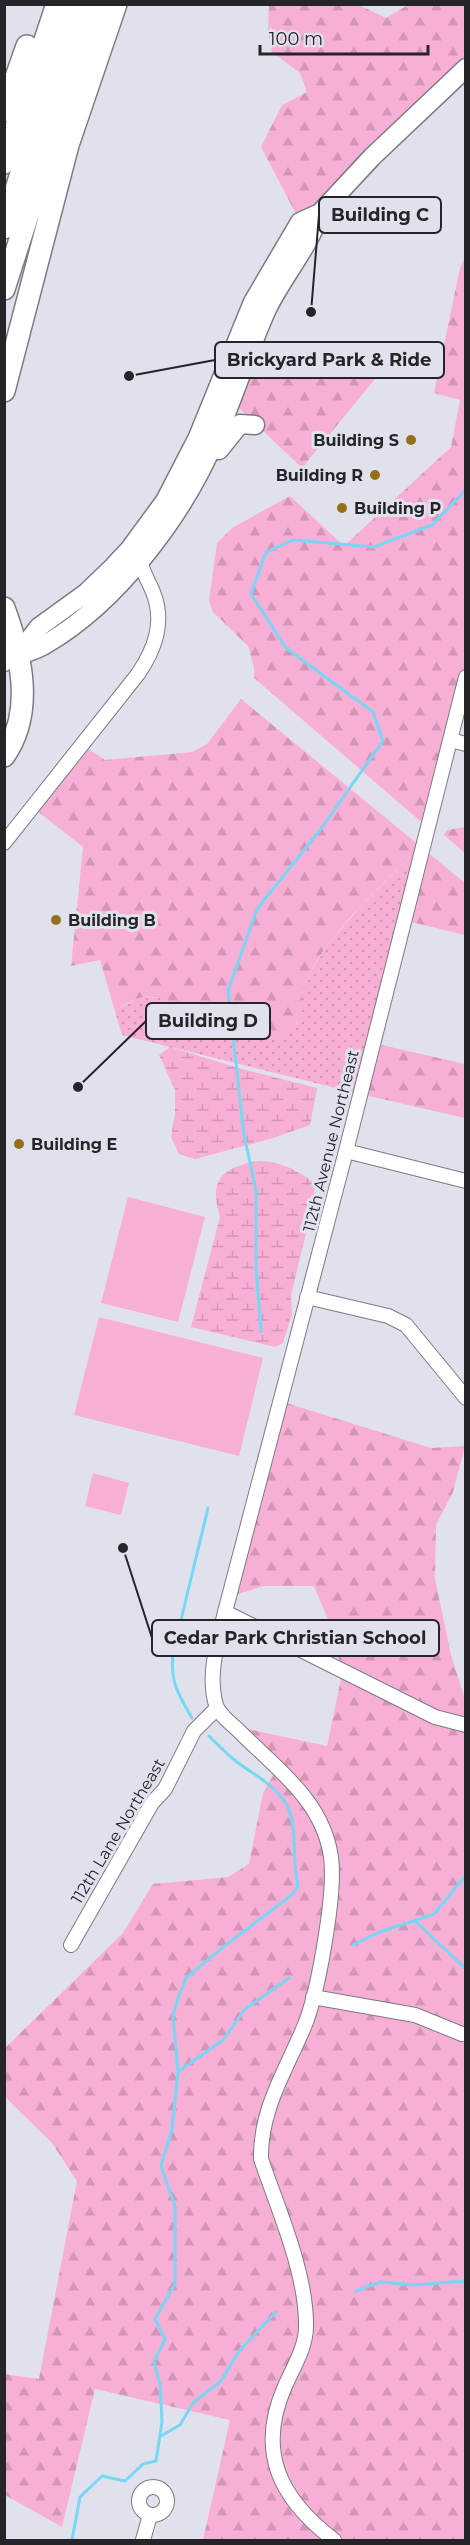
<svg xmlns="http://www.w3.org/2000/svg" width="470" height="2545" viewBox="0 0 470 2545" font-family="Montserrat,sans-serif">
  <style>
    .grass { fill: url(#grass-dots) }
    .forest { fill: url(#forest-firs) }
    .wetland { fill: url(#wetland-marsh) }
    .park { fill: #f8afd6 }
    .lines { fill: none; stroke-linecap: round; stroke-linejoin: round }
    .stream { stroke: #77d7f4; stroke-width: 3 }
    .minor-casing { stroke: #7a7b85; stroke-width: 16 }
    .major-casing { stroke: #7a7b85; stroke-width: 21 }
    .highway-casing { stroke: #7a7b85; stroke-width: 24 }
    .minor { stroke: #fff; stroke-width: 14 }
    .major { stroke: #fff; stroke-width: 18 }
    .highway { stroke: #fff; stroke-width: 21 }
    .poi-dot { fill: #956e18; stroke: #e1e1ed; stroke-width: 2 }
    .labels { text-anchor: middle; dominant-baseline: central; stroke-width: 6; stroke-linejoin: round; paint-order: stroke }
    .poi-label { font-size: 16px; font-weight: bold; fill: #242429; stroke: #e1e1ed; text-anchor: start }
    .street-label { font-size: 16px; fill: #242429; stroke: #e1e1ed }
    .leader { fill: none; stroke: #242429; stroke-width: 2 }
    .callout-dot { fill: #242429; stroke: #e1e1ed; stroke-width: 2 }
    .callout { fill: #e1e1ed; stroke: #242429; stroke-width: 2 }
    .callout-label { font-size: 18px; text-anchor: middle; font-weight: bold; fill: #242429 }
  </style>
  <defs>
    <pattern id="grass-dots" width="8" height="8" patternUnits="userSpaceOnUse" patternTransform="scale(1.5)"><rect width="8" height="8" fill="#f8afd6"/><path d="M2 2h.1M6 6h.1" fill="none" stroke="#d496b8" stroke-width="1.8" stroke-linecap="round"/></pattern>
    <pattern id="forest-firs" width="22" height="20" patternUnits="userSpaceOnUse" patternTransform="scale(1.5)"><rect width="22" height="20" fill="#f8afd6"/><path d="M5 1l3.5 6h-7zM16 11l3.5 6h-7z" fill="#d496b8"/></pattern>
    <pattern id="wetland-marsh" width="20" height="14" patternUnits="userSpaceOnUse" patternTransform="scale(1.5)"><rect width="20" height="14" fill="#f8afd6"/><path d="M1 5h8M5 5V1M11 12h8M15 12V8" fill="none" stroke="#d496b8"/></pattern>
  </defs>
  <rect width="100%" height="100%" fill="#e1e1ed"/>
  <path class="grass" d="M421 846 360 1094 122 1035 115 1011 140 997 167 998 221 1024H297L304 983 328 944 362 905Z"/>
  <path class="forest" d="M269 5H359L386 18 408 5H465V68L303 227 261 147 282 105 307 92 300 73 272 52 268 29Z
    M465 257V677L426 826 254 678V668L248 646 213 612 209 601 217 543 232 528 290 496 344 546 451 447 460 400 434 393 460 268Z
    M258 352 375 379 302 468 236 405Z
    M241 699 465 883V935L403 920 420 847C389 878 356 908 329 943 321 953 314 966 307 978 297 995 307 1023 286 1035 252 1054 177 987 139 998 131 1000 122 1007 115 1011L100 960 71 966 83 847 31 806 81 744 105 760 192 752 207 744Z
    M465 827H466L465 853 444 835 447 830Z
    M373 1043 465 1064V1118L360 1094Z
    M280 1401 431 1448 465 1446 453 1492 436 1525 435 1579 451 1655 466 1702 465 2540H203L230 2420 95 2389 62 2527 5 2495 4 2374 39 2379 77 2181 52 2143 5 2097V2048L123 1933 153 1884 228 1877 249 1864 263 1793 278 1767 238 1727 327 1746 342 1674 332 1629 314 1586H263L229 1597Z"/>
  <path class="wetland" d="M170 1047 242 1069 317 1088 310 1125 270 1139 195 1159 179 1154 171 1137 175 1113V1090L159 1055Z
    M256 1161C277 1160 299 1170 315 1184L314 1201 291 1295 292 1314 283 1343 275 1347 191 1327 220 1217C209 1181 220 1169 256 1161Z"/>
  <path class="park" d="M128 1197 205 1217 178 1322 101 1303Z
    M99 1317 263 1358 239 1456 74 1415Z
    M93 1473 129 1483 121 1515 85 1506Z"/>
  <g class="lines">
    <path class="stream" d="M261 1332 256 1268V1190L244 1135 228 991 257 909 320 830 383 741 373 712 286 648 251 594 266 552 293 540 374 547 432 525 466 490
      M192 1718C178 1694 170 1682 173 1653L208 1508
      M415 1921 466 1969
      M353 1945 380 1932 434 1914 466 1875
      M179 2071 223 2040 245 2009 289 1978
      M356 2291 380 2282 414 2285 466 2281
      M161 2436 180 2425 193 2403 221 2381 239 2351 276 2312
      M72 2540 80 2497 102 2476 125 2481 143 2464 156 2461 162 2422 160 2384 154 2362 165 2339 155 2319 175 2284V2206L161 2166 172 2129 178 2072 173 2016 178 1998 186 1978 222 1948 293 1894 298 1886C292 1863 297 1839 291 1816 284 1787 253 1776 232 1758 224 1751 216 1743 209 1736"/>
    <defs>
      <path id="minor" d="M450 740 466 744
        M4 843 138 674C155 649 165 622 153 592 149 582 143 573 140 561
        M346 1151 466 1181
        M307 1297 388 1316 406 1325 466 1398
        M225 1612 435 1717 466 1725
        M71 1945 152 1803 165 1789 194 1731 217 1708
        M313 1997 415 2015 462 2034
        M139 2501a14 14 0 1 1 28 0a14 14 0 1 1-28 0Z
        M143 2540 150 2515
        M334 2540C280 2499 256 2452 285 2386 293 2368 306 2347 306 2327 307 2274 278 2209 261 2159 260 2110 285 2072 304 2027 318 1994 336 1893 331 1857 323 1801 278 1770 240 1732 233 1725 219 1715 216 1705 207 1674 218 1642 225 1612L346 1151 466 677"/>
      <path id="major" d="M219 450 240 424 255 425
        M18 654 39 627 86 593 112 568 129 550 165 501 198 437 253 302 300 222 320 213 372 157 466 68
        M4 662C18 654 33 652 46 644 118 602 183 515 215 440 234 397 248 351 267 309 283 276 309 247 320 213"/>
      <path id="highway" d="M4 111 27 46
        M4 163 57 4
        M4 228 38 118 78 4
        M4 289 96 4
        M4 391 68 145 116 4
        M4 608C21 654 35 712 4 756"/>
    </defs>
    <use href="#minor" class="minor-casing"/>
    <use href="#major" class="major-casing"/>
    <use href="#highway" class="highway-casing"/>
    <use href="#minor" class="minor"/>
    <use href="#major" class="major"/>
    <use href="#highway" class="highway"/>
  </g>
  <g class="poi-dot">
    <circle cx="411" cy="440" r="6"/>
    <circle cx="375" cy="475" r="6"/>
    <circle cx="342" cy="508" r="6"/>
    <circle cx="56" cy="920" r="6"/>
    <circle cx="19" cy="1144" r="6"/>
  </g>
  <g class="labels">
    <g class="poi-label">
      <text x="399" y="440" text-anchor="end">Building S</text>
      <text x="363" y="475" text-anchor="end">Building R</text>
      <text x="354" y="508">Building P</text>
      <text x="68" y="920">Building B</text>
      <text x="31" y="1144">Building E</text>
    </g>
    <g class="street-label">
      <text transform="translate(331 1141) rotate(-76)">112th Avenue Northeast</text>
      <text transform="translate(118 1831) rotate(-59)">112th Lane Northeast</text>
    </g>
  </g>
  <path class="leader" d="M311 312L319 215M129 376L215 360M78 1087L146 1021M123 1548L152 1638"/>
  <g class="callout-dot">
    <circle cx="311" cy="312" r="6"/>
    <circle cx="129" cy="376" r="6"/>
    <circle cx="78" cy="1087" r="6"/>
    <circle cx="123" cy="1548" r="6"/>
  </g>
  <g class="callout">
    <rect x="319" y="197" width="122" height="36" rx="6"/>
    <rect x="215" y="342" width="229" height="36" rx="6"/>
    <rect x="146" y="1003" width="124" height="36" rx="6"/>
    <rect x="152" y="1620" width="287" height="36" rx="6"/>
  </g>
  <g class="callout-label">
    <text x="380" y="221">Building C</text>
    <text x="329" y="366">Brickyard Park &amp; Ride</text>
    <text x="208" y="1027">Building D</text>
    <text x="295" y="1644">Cedar Park Christian School</text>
  </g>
  <rect width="470" height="2545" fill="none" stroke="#242429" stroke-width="12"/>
  <path d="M260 45v9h168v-9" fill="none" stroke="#242429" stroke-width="3"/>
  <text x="269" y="45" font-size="18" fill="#242429" stroke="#e1e1ed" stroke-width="4.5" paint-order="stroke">100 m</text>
</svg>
